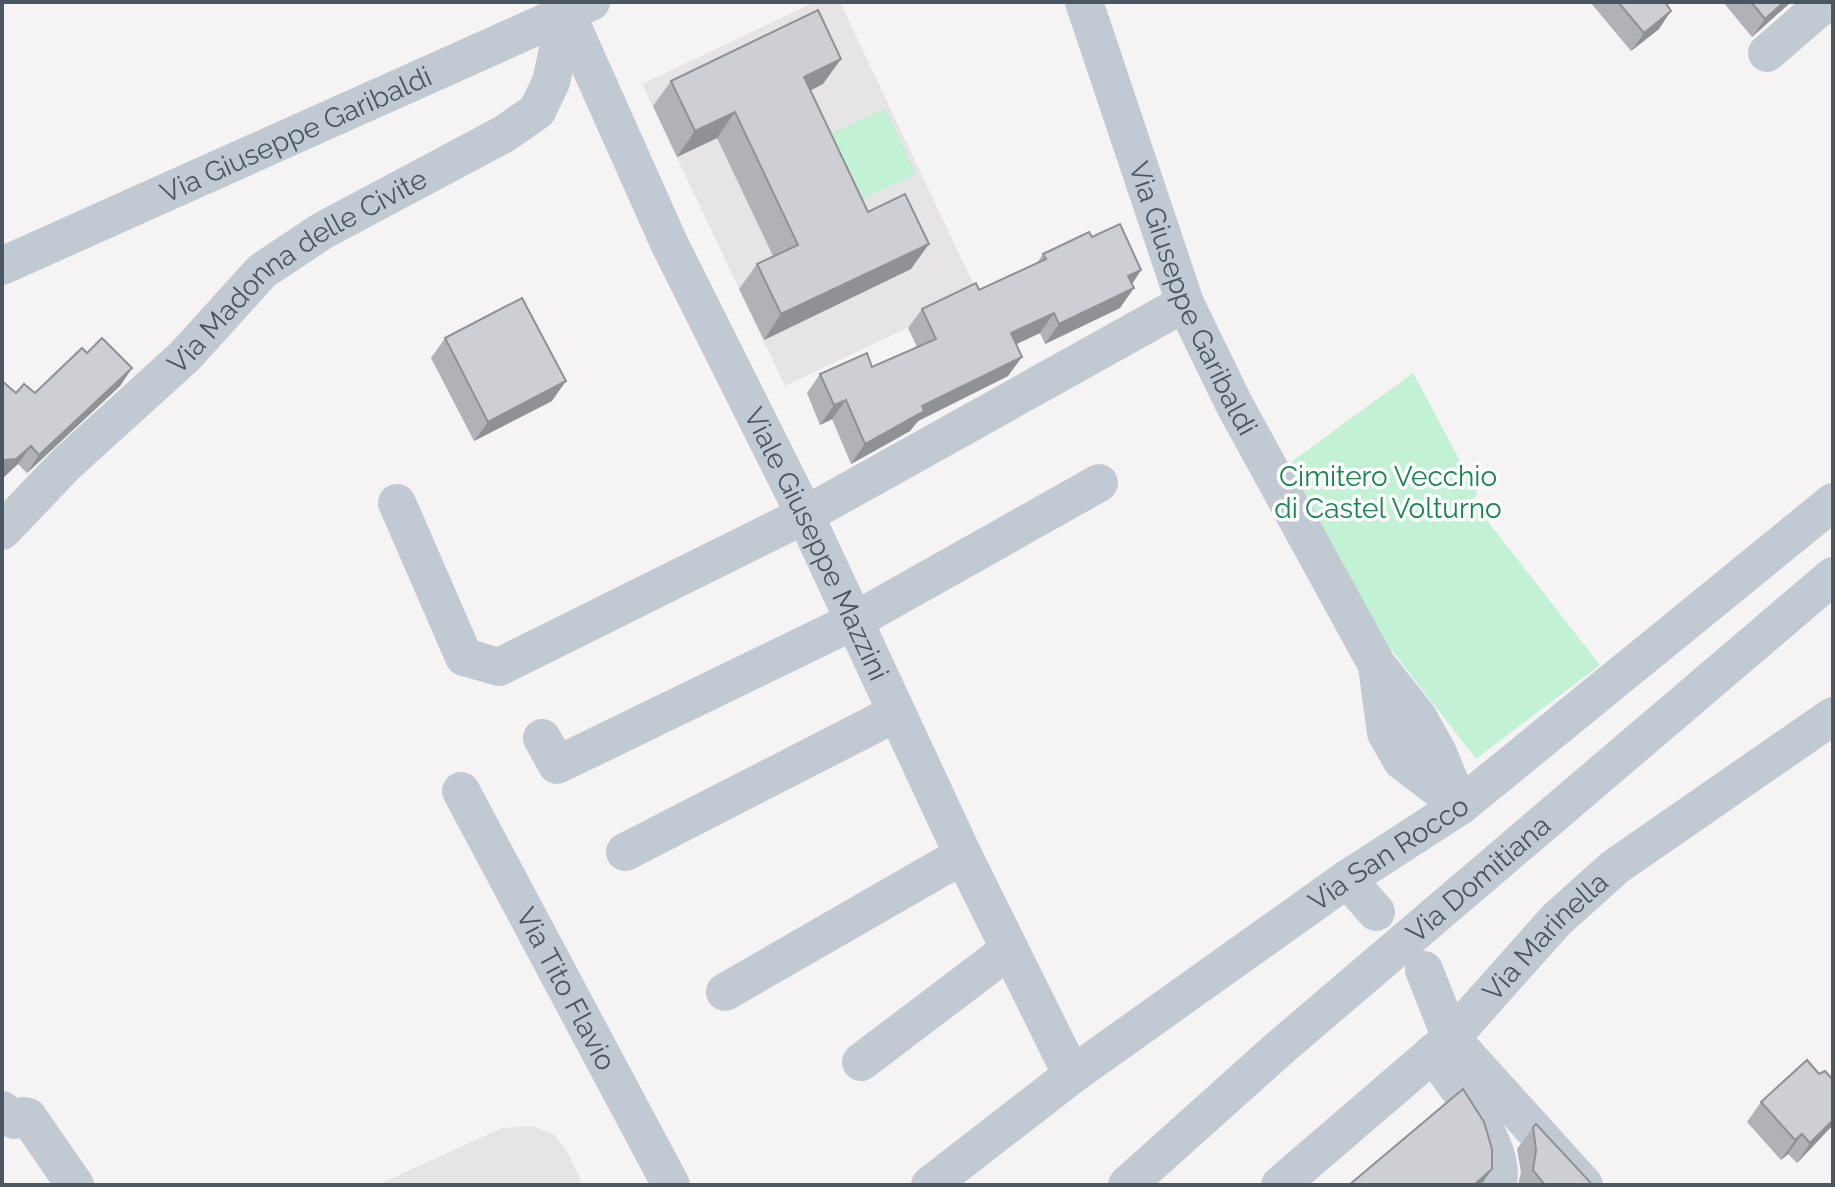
<svg xmlns="http://www.w3.org/2000/svg" width="1835" height="1187" viewBox="0 0 1835 1187" font-family="Raleway,sans-serif">
  <style>
    .education { fill: #e6e4e5 }
    .green { fill: #c3f1d5 }
    .lines { fill: none; stroke-linecap: round; stroke-linejoin: round }
    .minor { stroke: #c1cad2; stroke-width: 38 }
    .wall { fill: #b0b2b7 }
    .shaded-wall { fill: #909195 }
    .building { fill: #cdcfd5; stroke: #909195; stroke-width: 2 }
    .labels { text-anchor: middle; dominant-baseline: central; stroke-width: 7; stroke-linejoin: round; paint-order: stroke }
    .street-label { font-size: 28px; fill: #4a5661; stroke: #fff }
    .park-label { font-size: 28px; fill: #17864f; stroke: #fff }
  </style>
  <rect width="100%" height="100%" fill="#f5f3f3"/>
  <path class="education" d="M815 2H840L978 294 785 386 642 84Z
    M532 1126 555 1135 568 1153 583 1185H377L502 1128Z"/>
  <path class="green" d="M885 108 916 174 863 199 832 133Z
    M1413 373 1478 494 1471 500 1600 665 1476 759 1348 594 1283 468Z"/>
  <g class="lines">
    <g class="minor">
      <path id="s1" d="M1084 2 1185 303 1234 404 1377 665 1418 717 1438 753 1460 806"/>
      <path id="s2" d="M566 12 669 243 805 515 963 855 1072 1075"/>
      <path d="M1767 53 1826 2"/>
      <path id="s3" d="M2 266 591 2"/>
      <path d="M397 503 464 657 499 667 805 515 1185 303"/>
      <path id="s4" d="M2 531 66 464 185 356 262 271 322 231 504 134 537 111 551 82 566 12"/>
      <path d="M1377 666 1386 733 1402 761 1458 804"/>
      <path d="M542 738 557 765 854 621 1099 483"/>
      <path id="s5" d="M461 791 671 1185"/>
      <path d="M625 852 896 713"/>
      <path d="M1347 879 1376 912"/>
      <path d="M1424 970 1451 1038 1584 1185"/>
      <path d="M725 992 963 855"/>
      <path d="M1433 1053C1453 1083 1510 1149 1497 1185"/>
      <path d="M861 1062 1009 950"/>
      <path d="M2 1110 14 1120 23 1116 28 1117 75 1185"/>
      <path id="s6" d="M930 1185 1072 1075 1347 879 1460 806 1833 502"/>
      <path id="s7" d="M1127 1185 1282 1046 1833 576"/>
      <path id="s8" d="M1280 1185 1451 1038 1556 920 1615 867 1833 716"/>
    </g>
  </g>
  <path class="wall" d="M1590 2H1665L1659 29 1631 51Z
    M1723 2H1791L1752 37Z
    M671 81 823 84 810 91 868 212 911 269 764 340 739 289 757 264 773 256 717 138 677 157 653 106Z
    M1092 237 1141 270 1132 284 1120 308 1045 344 1040 333 1016 344 1008 376 918 421 910 431 851 464 832 419 820 425 807 393 820 374 872 367 917 347 908 328 922 309 979 290 1037 263 1043 254Z
    M445 338 552 401 474 441 431 358Z
    M87 353 132 368 120 386 27 473 18 464 4 477H2V381L16 393H35Z
    M1819 1074 1833 1080V1125L1797 1163 1788 1154 1781 1160 1747 1122 1761 1102Z
    M1533 1127 1592 1185H1518L1521 1172 1517 1149Z"/>
  <path class="shaded-wall" d="M1784 2H1791L1752 37 1765 19Z
    M1671 11 1659 29 1631 51 1644 33Z
    M841 59 823 84 786 102 804 77Z
    M735 112 717 138 677 157 695 131Z
    M929 244 911 269 764 340 781 314Z
    M1141 270 1128 290V276Z
    M1134 288 1120 308 1045 344 1059 324Z
    M1054 313 1040 333 997 353 1011 333Z
    M1022 357 1008 376 918 421 910 431 851 464 865 444 922 406Z
    M132 368 120 386 27 473 39 455Z
    M566 381 552 401 474 441 488 422Z
    M846 400 832 419 820 425 834 405Z
    M31 446 18 464 4 477H2V465L5 460Z
    M1833 1120V1125L1797 1163 1810 1143Z
    M1802 1134 1788 1154 1781 1160 1795 1140Z
    M1492 1169 1481 1185H1474Z"/>
  <path class="building" d="M1618 2H1665L1671 11 1644 33Z
    M1751 2H1784L1765 19Z
    M818 10 841 59 804 77 868 212 905 194 929 244 781 314 757 264 798 245 735 112 695 131 671 81Z
    M1120 224 1141 270 1128 276 1134 288 1059 324 1054 313 1011 333 1022 357 922 406 924 411 865 444 846 400 834 405 820 374 867 353 872 367 936 339 922 309 976 283 979 290 1046 259 1043 254 1089 232 1092 237Z
    M522 298 566 381 488 422 445 338Z
    M102 338 132 368 39 455 31 446 16 459 5 460 2 466V381L16 393 24 384 35 393 82 348 87 353Z
    M1807 1060 1819 1074 1825 1071 1833 1080V1120L1810 1143 1802 1134 1795 1140 1761 1102Z
    M1463 1089 1484 1122 1492 1149V1169L1474 1185H1349Z
    M1536 1124 1590 1182 1592 1185H1545L1533 1170 1536 1150 1533 1127Z"/>
  <g class="labels">
    <g class="street-label">
      <text stroke="none"><textPath href="#s3" startOffset="322">Via Giuseppe Garibaldi</textPath></text>
      <text stroke="none"><textPath href="#s4" startOffset="396">Via Madonna delle Civite</textPath></text>
      <text stroke="none"><textPath href="#s1" startOffset="316">Via Giuseppe Garibaldi</textPath></text>
      <text stroke="none"><textPath href="#s2" startOffset="588">Viale Giuseppe Mazzini</textPath></text>
      <text stroke="none"><textPath href="#s6" startOffset="566">Via San Rocco</textPath></text>
      <text stroke="none"><textPath href="#s7" startOffset="466">Via Domitiana</textPath></text>
      <text stroke="none"><textPath href="#s8" startOffset="364">Via Marinella</textPath></text>
      <text stroke="none"><textPath href="#s5" startOffset="224">Via Tito Flavio</textPath></text>
    </g>
    <g class="park-label">
      <text x="1388" y="476">Cimitero Vecchio<tspan x="1388" dy="32">di Castel Volturno</tspan></text>
    </g>
  </g>
  <rect width="1835" height="1187" fill="none" stroke="#4a5661" stroke-width="8"/>
</svg>
